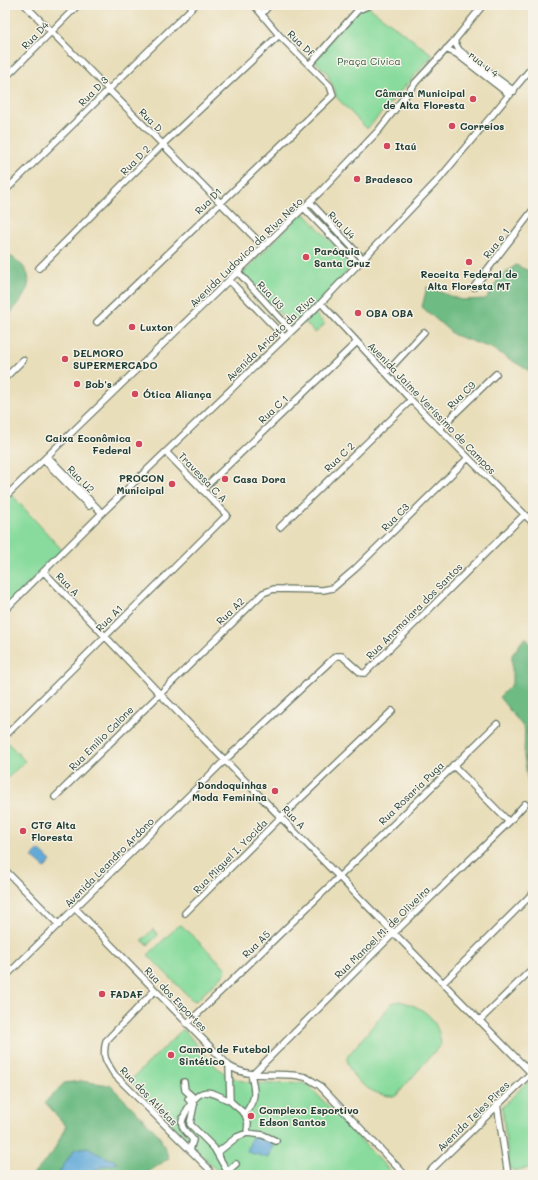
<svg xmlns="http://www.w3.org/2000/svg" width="538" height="1180" viewBox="0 0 538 1180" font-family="Mali,sans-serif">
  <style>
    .green { fill: #88db9d; stroke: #548c68 }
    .forest { fill: #6ebb84; stroke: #467c5c }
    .water { fill: #63aad9; stroke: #417486 }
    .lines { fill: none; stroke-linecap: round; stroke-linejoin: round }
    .minor-casing { stroke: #667563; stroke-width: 8 }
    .minor { stroke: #fff; stroke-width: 5.5 }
    .poi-dot { fill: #d1495b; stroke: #f7f3e8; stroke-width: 1.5 }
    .labels { text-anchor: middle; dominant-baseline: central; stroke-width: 3; stroke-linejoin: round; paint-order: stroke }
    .street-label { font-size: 10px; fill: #1f3d34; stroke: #f7f3e8 }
    .park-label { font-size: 10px; fill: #345d49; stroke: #f7f3e8 }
    .poi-label { font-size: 10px; font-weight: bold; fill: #1f3d34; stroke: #f7f3e8; text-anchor: start }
  </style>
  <rect width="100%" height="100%" fill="#f7f3e8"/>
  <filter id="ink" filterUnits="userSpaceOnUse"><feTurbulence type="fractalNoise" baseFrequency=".025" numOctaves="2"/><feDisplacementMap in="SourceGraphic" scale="8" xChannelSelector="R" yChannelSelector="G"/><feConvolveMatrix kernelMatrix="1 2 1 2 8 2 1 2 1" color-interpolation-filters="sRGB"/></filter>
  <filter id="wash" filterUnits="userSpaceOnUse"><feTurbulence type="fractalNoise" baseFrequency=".012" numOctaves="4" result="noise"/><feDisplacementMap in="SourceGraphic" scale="16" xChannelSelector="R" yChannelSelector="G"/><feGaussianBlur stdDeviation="0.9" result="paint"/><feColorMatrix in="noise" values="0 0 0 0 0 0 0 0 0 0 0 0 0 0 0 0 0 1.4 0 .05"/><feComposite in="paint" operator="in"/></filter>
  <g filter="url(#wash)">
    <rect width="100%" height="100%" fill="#e9deba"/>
    <path class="green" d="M360 5H366L433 55 367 129 336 97C336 86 329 83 328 74L314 60Z
      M303 212 353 265 319 303 292 326 242 274Z
      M314 313 325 324 315 333 305 322Z
      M11 494 63 551 5 607V500Z
      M6 741 25 761 5 781V742Z
      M181 925 226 968 225 973 196 1001 192 1000 148 955 178 926Z
      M153 929 158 935 148 945 142 940Z
      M399 1001C423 1007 438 1017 441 1044L396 1096C375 1098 347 1079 347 1057L392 1003Z
      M183 1029C197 1044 211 1066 229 1076 250 1087 280 1083 303 1083L310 1087 394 1175H221L130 1081Z
      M533 1076V1167L513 1171 509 1166 502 1107Z"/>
    <path class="forest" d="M5 253C45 275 27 294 5 320Z
      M516 265 533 273V373L491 348 454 335 422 307 427 287 461 300 486 299 499 278Z
      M525 637 533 647V813L524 757 525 729 499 697 512 684V655Z
      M81 1081 110 1085 159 1135 169 1158 144 1175H33L53 1152 66 1126 45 1102 64 1083Z"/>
    <path class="water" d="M39 850 51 861 45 868 32 857Z
      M252 1136 274 1142 269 1158 247 1152Z
      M88 1147C96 1155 109 1157 119 1163L101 1167 89 1175H57L75 1149Z"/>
  </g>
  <g filter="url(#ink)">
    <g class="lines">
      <defs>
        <path id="minor" d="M25 5 264 247
          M262 14 269 5
          M454 41 459 50 464 54 514 91
          M446 49 457 54 510 95
          M310 64 358 10 370 5
          M5 78 78 5
          M5 191 195 5
          M310 202 363 259
          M304 208 358 264
          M39 268 165 142 279 35
          M238 272 291 330
          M229 280 284 337
          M474 287 533 210
          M321 303 411 400 533 523
          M97 322 333 95 330 86 279 35 254 5
          M386 373 424 332
          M5 378 23 360
          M440 428 496 374
          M48 457 102 513
          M44 460 89 506
          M202 490 357 342
          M5 497 323 189 379 130 416 82 454 41 483 5
          M280 527 411 400
          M44 572 159 693 531 1073
          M5 610 99 516 321 303 363 259 440 178 533 66
          M5 736 227 515 166 452
          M453 765 509 822
          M55 797 263 593 274 589 323 590 333 588 355 569 468 458
          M5 870 59 925
          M75 908 229 1066C253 1081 280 1070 305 1077 310 1079 315 1083 319 1085L405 1175
          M185 913 281 817 392 711
          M5 977 225 760 336 656H342L361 673H365L524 515
          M443 983 533 893
          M155 990 106 1041C102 1057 106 1061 114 1074L208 1168 211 1175
          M479 1021 533 968
          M187 1024 497 724
          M229 1066 230 1101 245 1114
          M251 1074C255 1094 257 1096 245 1114L248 1123 247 1133 263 1135 276 1141
          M253 1074 394 933 509 822 525 804
          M184 1082 185 1090 194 1098
          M188 1099 194 1105 190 1124 214 1148 227 1171
          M497 1104 508 1175
          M190 1150 193 1140C190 1135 183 1131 182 1125 181 1119 185 1115 187 1110 200 1086 208 1090 230 1101
          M217 1153 237 1137 247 1133
          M223 1175 236 1164
          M426 1175 533 1071"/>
      </defs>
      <use href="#minor" class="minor-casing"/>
      <use href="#minor" class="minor"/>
    </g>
  </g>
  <g class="poi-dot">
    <circle cx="473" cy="99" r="4"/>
    <circle cx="452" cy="126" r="4"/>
    <circle cx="387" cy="146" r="4"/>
    <circle cx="357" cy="179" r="4"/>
    <circle cx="306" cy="257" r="4"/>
    <circle cx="469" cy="262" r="4"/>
    <circle cx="358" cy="313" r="4"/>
    <circle cx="132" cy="327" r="4"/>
    <circle cx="65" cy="359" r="4"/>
    <circle cx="77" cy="384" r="4"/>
    <circle cx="135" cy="394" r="4"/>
    <circle cx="139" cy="444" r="4"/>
    <circle cx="225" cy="479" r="4"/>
    <circle cx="172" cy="484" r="4"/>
    <circle cx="275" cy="791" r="4"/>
    <circle cx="23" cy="831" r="4"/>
    <circle cx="102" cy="994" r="4"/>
    <circle cx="171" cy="1055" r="4"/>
    <circle cx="251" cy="1116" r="4"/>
  </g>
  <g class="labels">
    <g class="street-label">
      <text transform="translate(35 35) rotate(-46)">Rua D4</text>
      <text transform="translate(301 43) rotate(44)">Rua Df</text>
      <text transform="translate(484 64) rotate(38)">rua u 4</text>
      <text transform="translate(93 91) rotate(-45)">Rua D 3</text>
      <text transform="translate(151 120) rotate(45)">Rua D</text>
      <text transform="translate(135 160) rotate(-45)">Rua D 2</text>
      <text transform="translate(208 201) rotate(-45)">Rua D1</text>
      <text transform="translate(342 225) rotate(46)">Rua U4</text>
      <text transform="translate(496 243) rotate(-52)">Rua e 1</text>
      <text transform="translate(246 252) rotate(-44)">Avenida Ludovico da Riva Neto</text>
      <text transform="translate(271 295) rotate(47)">Rua U3</text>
      <text transform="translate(270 338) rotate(-44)">Avenida Ariosto da Riva</text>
      <text transform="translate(461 395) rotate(-44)">Rua C9</text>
      <text transform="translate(432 408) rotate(46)">Avenida Jaime Veríssimo de Campos</text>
      <text transform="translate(273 409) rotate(-43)">Rua C 1</text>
      <text transform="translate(339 457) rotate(-44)">Rua C 2</text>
      <text transform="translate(203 477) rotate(46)">Travessa C A</text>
      <text transform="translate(81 479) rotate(46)">Rua U2</text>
      <text transform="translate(395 517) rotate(-45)">Rua C3</text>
      <text transform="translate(68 584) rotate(46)">Rua A</text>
      <text transform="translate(230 611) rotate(-44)">Rua A2</text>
      <text transform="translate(414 611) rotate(-45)">Rua Anamaiara dos Santos</text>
      <text transform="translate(109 618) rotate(-45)">Rua A1</text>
      <text transform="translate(101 738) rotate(-45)">Rua Emilio Calone</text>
      <text transform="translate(411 793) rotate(-44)">Rua Rosaria Puga</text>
      <text transform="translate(294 817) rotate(46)">Rua A</text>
      <text transform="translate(230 856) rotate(-45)">Rua Miguel I. Yocida</text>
      <text transform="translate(109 862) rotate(-45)">Avenida Leandro Ardono</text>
      <text transform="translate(382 932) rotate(-44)">Rua Manoel M. de Oliveira</text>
      <text transform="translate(256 944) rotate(-44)">Rua A5</text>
      <text transform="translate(176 999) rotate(46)">Rua dos Esportes</text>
      <text transform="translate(149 1096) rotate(46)">Rua dos Atletas</text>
      <text transform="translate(473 1116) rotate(-44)">Avenida Teles Pires</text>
    </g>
    <g class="park-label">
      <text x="369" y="61">Praça Cívica</text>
    </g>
    <g class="poi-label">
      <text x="465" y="93" text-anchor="end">Câmara Municipal<tspan x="465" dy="12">de Alta Floresta</tspan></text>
      <text x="460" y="126">Correios</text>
      <text x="395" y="146">Itaú</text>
      <text x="365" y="179">Bradesco</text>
      <text x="314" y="251">Paróquia<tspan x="314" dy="12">Santa Cruz</tspan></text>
      <text x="469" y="274" text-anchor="middle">Receita Federal de<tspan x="469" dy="12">Alta Floresta MT</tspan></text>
      <text x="366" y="313">OBA OBA</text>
      <text x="140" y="327">Luxton</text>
      <text x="73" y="353">DELMORO<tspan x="73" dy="12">SUPERMERCADO</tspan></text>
      <text x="85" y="384">Bob's</text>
      <text x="143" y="394">Ótica Aliança</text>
      <text x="131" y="438" text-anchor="end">Caixa Econômica<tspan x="131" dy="12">Federal</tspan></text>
      <text x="164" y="478" text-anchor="end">PROCON<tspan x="164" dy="12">Municipal</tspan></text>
      <text x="233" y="479">Casa Dora</text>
      <text x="267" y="785" text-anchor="end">Dondoquinhas<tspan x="267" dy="12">Moda Feminina</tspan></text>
      <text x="31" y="825">CTG Alta<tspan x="31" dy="12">Floresta</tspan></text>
      <text x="110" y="994">FADAF</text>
      <text x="179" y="1049">Campo de Futebol<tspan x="179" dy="12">Sintético</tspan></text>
      <text x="259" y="1110">Complexo Esportivo<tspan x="259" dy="12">Edson Santos</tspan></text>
    </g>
  </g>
  <rect width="538" height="1180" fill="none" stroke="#f7f3e8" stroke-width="20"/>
</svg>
